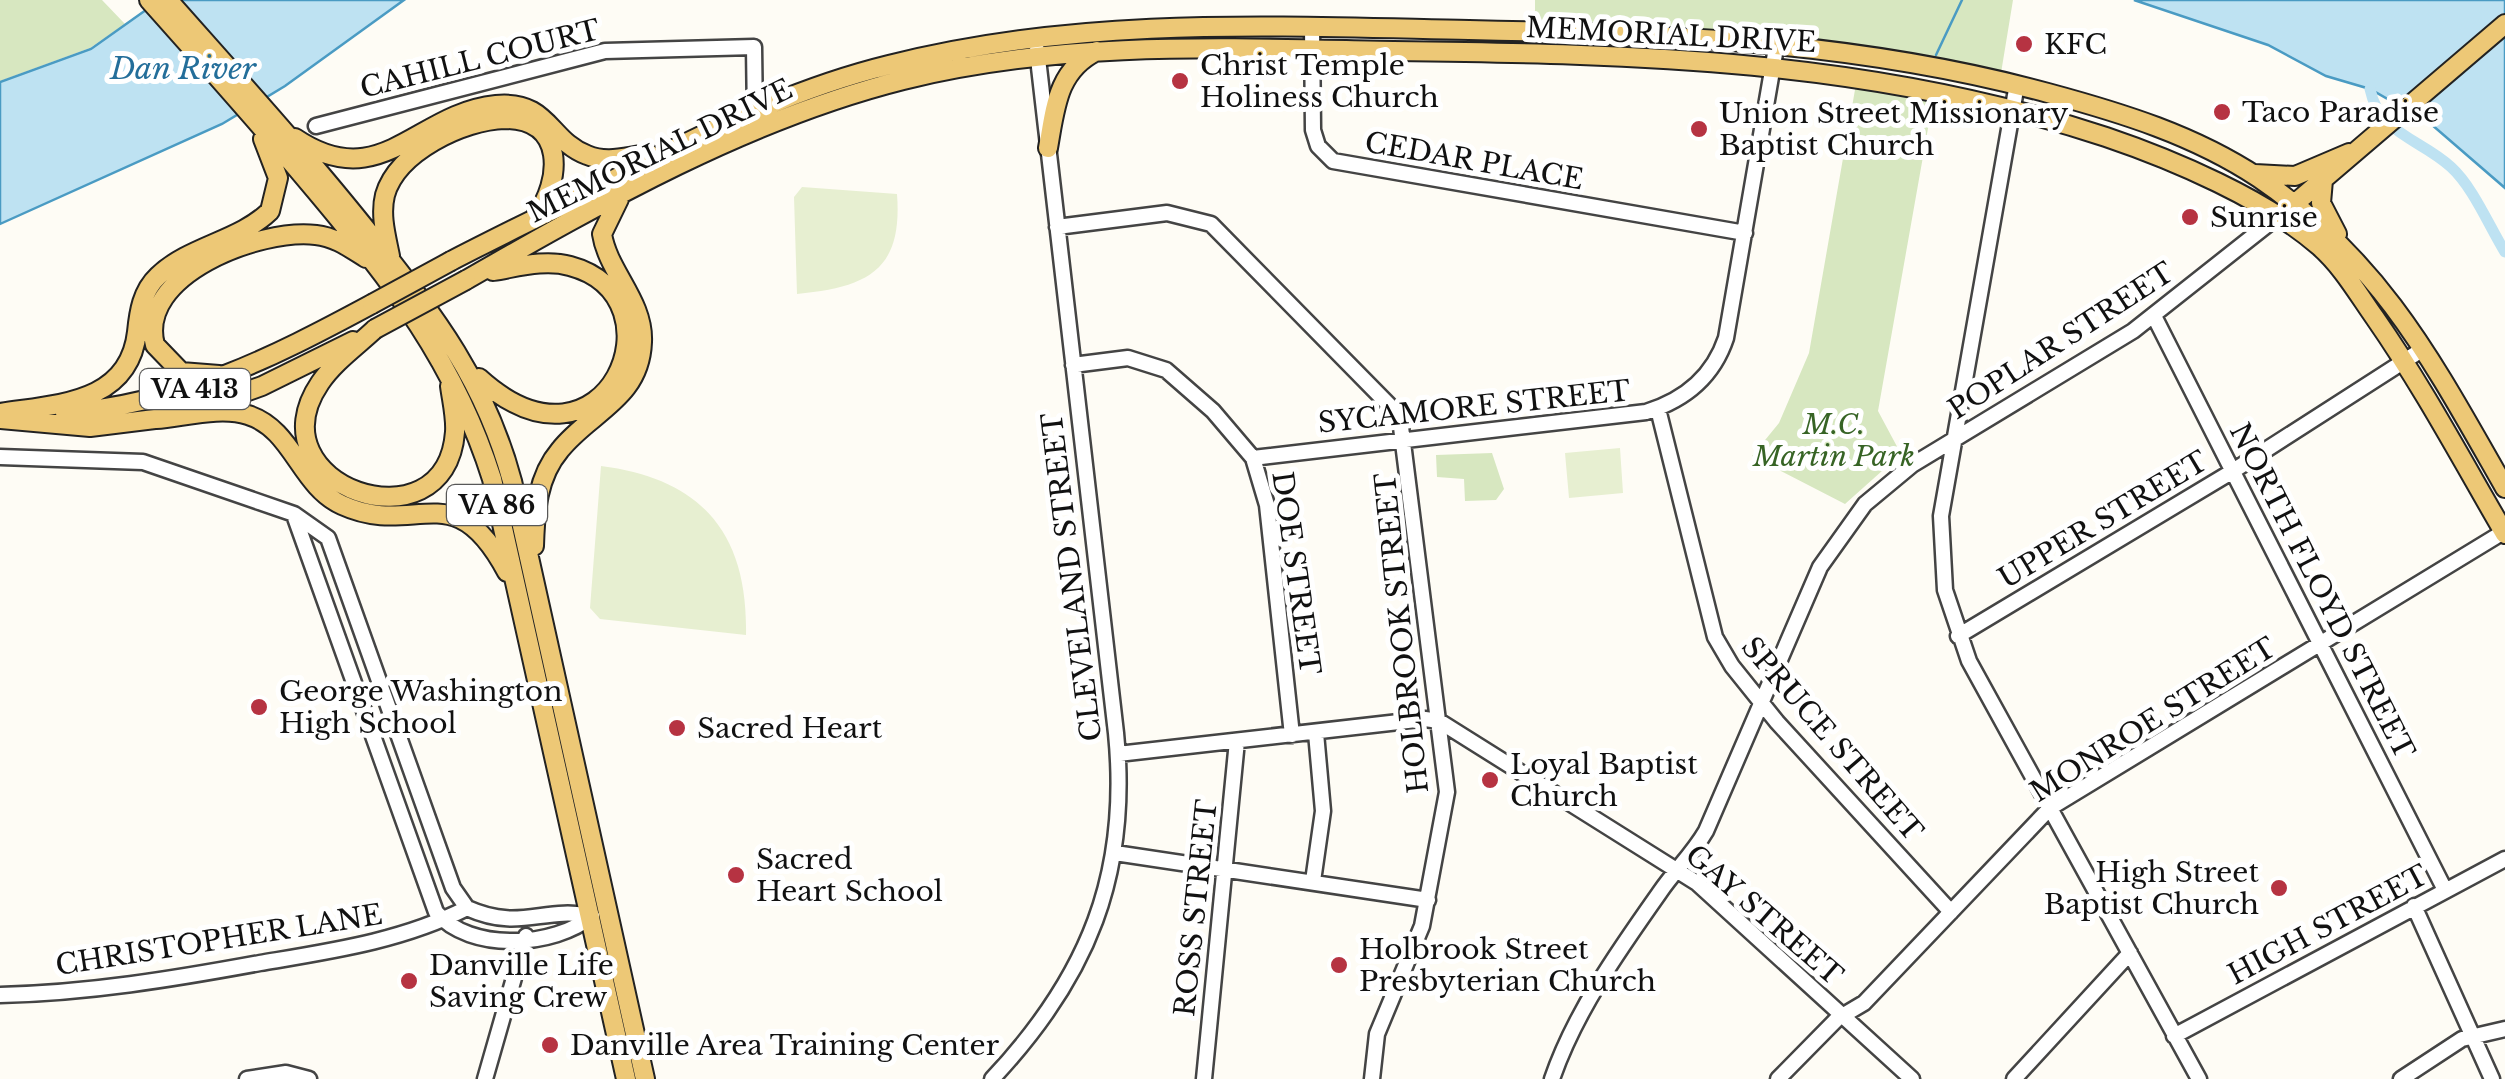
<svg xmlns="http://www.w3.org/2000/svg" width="2505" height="1079" viewBox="0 0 2505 1079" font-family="'Libre Baskerville',serif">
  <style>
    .green { fill: #d7e7c0 }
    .pitch { fill: #e7efd1 }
    .water { fill: #bee2f2; stroke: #4a9bc3; stroke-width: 2.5 }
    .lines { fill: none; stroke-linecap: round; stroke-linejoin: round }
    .stream { stroke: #4a9bc3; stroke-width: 2.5 }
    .canal { stroke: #bee2f2; stroke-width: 11 }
    .minor-casing { stroke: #444; stroke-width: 19 }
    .major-casing { stroke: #222; stroke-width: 22 }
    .minor { stroke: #fff; stroke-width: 14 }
    .major { stroke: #edc876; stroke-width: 18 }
    .major-bridge-casing { stroke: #222; stroke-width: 22; stroke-linecap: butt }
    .major-bridge { stroke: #edc876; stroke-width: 18 }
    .poi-dot { fill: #b63342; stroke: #fff; stroke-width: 4 }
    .labels { text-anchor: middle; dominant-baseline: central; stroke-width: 10; stroke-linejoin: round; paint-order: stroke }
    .shield { fill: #fff; stroke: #585858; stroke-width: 2.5 }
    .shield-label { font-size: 25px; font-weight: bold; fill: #111 }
    .street-label { font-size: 28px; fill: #111; stroke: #fff }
    .poi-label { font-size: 28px; fill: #111; stroke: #fff; text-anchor: start }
    .park-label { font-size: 28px; font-style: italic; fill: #376425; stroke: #fff }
    .water-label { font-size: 30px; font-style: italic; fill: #236e9a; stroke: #fff }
  </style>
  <rect width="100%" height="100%" fill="#fefcf5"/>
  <path class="green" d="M0 0H102L125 24 90 48 0 81Z
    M1535 0H2013L2001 73 1856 45 1775 35 1535 23Z
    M1856 84 1933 100 1878 411 1901 454 1845 504 1752 456 1779 423 1809 353Z
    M1492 453 1504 489 1496 500 1465 501 1464 479 1437 477 1436 455Z"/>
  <path class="pitch" d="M802 187 897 194C903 272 866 287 797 294L794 197Z
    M1620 448 1623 493 1569 498 1565 453Z
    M601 466C702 479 748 533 746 635L600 619 590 608Z"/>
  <path class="water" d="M160 0H404L285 86 222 124 0 224V82L91 49Z
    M2134 0H2505V188L2431 124 2370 89 2326 76 2268 45Z"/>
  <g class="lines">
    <path class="stream" d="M1936 55 1962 0"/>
    <path class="canal" d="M2370 89C2379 134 2421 139 2451 167 2473 187 2489 226 2505 252"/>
    <defs>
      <path id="minor" d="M1312 27 1313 130 1318 146 1333 161 1745 233
        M2017 84 1941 516 1945 590 1969 661 2199 1079
        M316 126 605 51 754 47 755 119
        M1057 227 1167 213 1211 224 1389 405 1401 427 1447 792 1422 926 1377 1034 1372 1079
        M2154 316 2445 890
        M1073 365 1128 358 1166 370 1213 411 1253 458 1267 505 1292 735
        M1658 409 1715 637 1732 666 1777 722 1951 912
        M0 457 143 462 294 514 328 538 453 888 467 908
        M1253 458 1646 412C1685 400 1713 377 1726 338L1777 42
        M294 515 436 912C470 953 555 947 592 916 542 906 521 932 467 908
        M1958 636 2233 471 2423 349
        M1118 754 1425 719 1439 721 1697 883 1912 1079
        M1115 853 1428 900
        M1313 881 1323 811 1316 733
        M2414 906 2492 1079
        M0 995C88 993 173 979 260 963 331 951 402 941 467 908
        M2174 1036 2505 859
        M247 1079 286 1073 309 1079
        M485 1079 526 936
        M992 1079C1088 977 1130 874 1116 733L1037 50
        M1204 1079 1237 741
        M1552 1079C1575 1012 1619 950 1660 892 1675 870 1692 855 1706 831L1820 567 1865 504 1912 465 2133 331 2276 218
        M1778 1079 1837 1019 1864 1003 2050 808 2505 531
        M2014 1079 2130 953
        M2401 1079 2462 1039 2505 1029"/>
      <path id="major" d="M149 0C205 63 261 125 315 190 392 282 455 362 492 479L626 1079
        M168 0C237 78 308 156 373 238 436 318 485 381 512 481L645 1079
        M295 138C381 196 416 113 496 105 549 100 549 141 587 155 608 164 627 156 649 154
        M1048 148C1055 109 1057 70 1097 51
        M2255 174 2295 176 2349 153
        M2323 180 2321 203 2337 234
        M2285 212 2505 24
        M390 256C386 236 380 215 385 195 397 152 463 120 505 119 566 119 562 181 535 217
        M451 261C499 236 547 213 595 189 691 140 783 91 889 65 1081 16 1274 26 1469 30 1665 34 1857 41 2048 93 2122 113 2194 135 2259 178 2382 262 2433 362 2505 488
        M466 280C604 201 748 119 903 80 1064 40 1228 48 1393 51 1637 54 1871 59 2106 137 2174 160 2265 199 2319 246 2342 266 2358 294 2375 318 2423 387 2463 462 2505 534
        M375 329C357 346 334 362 320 383 250 486 446 553 455 432 456 417 452 401 450 386
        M219 375 181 372 155 345C136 275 260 228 316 235 335 237 350 248 366 258
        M479 378C606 493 687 297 570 266 545 259 518 267 493 271
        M203 407 262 386 353 341
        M0 413C56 404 129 404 137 332 139 312 142 291 158 276 189 246 239 241 270 211L278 178 263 139
        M65 413C182 403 270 359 372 304
        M0 419 90 427 163 418
        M156 419C183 417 221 406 248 415 293 429 300 486 342 505 416 539 453 471 507 572
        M534 546C535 512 537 477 560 450 590 412 640 399 642 342 644 301 608 272 602 234L619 199"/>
    </defs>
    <use href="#minor" class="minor-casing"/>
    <use href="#major" class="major-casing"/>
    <use href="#minor" class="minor"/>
    <use href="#major" class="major"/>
    <defs>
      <path id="major-bridge" d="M372 304 451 261
        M375 329 466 280"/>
    </defs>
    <use href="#major-bridge" class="major-bridge-casing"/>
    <use href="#major-bridge" class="major-bridge"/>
  </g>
  <g class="poi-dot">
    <circle cx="2024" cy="44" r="10"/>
    <circle cx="1180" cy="81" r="10"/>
    <circle cx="2222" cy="112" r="10"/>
    <circle cx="1699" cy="129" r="10"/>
    <circle cx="2190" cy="217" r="10"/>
    <circle cx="259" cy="707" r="10"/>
    <circle cx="677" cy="728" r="10"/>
    <circle cx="1490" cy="780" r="10"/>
    <circle cx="736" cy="875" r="10"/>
    <circle cx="2279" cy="888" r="10"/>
    <circle cx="1339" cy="965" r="10"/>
    <circle cx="409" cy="981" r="10"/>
    <circle cx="550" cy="1045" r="10"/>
  </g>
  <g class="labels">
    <g class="shield">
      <rect x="140" y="369" width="110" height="40" rx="8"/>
      <rect x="447" y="485" width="100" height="40" rx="8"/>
    </g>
    <g class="shield-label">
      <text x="195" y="389">VA 413</text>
      <text x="497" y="505">VA 86</text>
    </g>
    <g class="street-label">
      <text transform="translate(1671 35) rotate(3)">MEMORIAL DRIVE</text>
      <text transform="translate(480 59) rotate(-14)">CAHILL COURT</text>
      <text transform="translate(660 151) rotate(-26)">MEMORIAL DRIVE</text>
      <text transform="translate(1474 161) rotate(10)">CEDAR PLACE</text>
      <text transform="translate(2061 341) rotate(-33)">POPLAR STREET</text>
      <text transform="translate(1474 407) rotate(-6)">SYCAMORE STREET</text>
      <text transform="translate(2103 520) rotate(-31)">UPPER STREET</text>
      <text transform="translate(1296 573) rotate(82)">DOE STREET</text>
      <text transform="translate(1072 577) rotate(-97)">CLEVELAND STREET</text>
      <text transform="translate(2322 591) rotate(63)">NORTH FLOYD STREET</text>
      <text transform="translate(1402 633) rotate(-96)">HOLBROOK STREET</text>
      <text transform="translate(2153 720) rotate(-32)">MONROE STREET</text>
      <text transform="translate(1832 739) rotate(49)">SPRUCE STREET</text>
      <text transform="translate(1196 908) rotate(-84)">ROSS STREET</text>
      <text transform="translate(1764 915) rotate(41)">GAY STREET</text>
      <text transform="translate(2328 925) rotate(-28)">HIGH STREET</text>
      <text transform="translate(219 940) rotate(-9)">CHRISTOPHER LANE</text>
    </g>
    <g class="poi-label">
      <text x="2044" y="44">KFC</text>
      <text x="1200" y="65">Christ Temple<tspan x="1200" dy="32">Holiness Church</tspan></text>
      <text x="2242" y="112">Taco Paradise</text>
      <text x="1719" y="113">Union Street Missionary<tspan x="1719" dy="32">Baptist Church</tspan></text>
      <text x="2210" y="217">Sunrise</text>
      <text x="279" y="691">George Washington<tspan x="279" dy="32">High School</tspan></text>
      <text x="697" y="728">Sacred Heart</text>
      <text x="1510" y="764">Loyal Baptist<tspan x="1510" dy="32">Church</tspan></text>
      <text x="756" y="859">Sacred<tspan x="756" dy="32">Heart School</tspan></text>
      <text x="2259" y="872" text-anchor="end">High Street<tspan x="2259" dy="32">Baptist Church</tspan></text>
      <text x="1359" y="949">Holbrook Street<tspan x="1359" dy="32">Presbyterian Church</tspan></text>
      <text x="429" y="965">Danville Life<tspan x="429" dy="32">Saving Crew</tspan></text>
      <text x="570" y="1045">Danville Area Training Center</text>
    </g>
    <g class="park-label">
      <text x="1834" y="424">M.C.<tspan x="1834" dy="32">Martin Park</tspan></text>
    </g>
    <g class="water-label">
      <text x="183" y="68">Dan River</text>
    </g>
  </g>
</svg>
